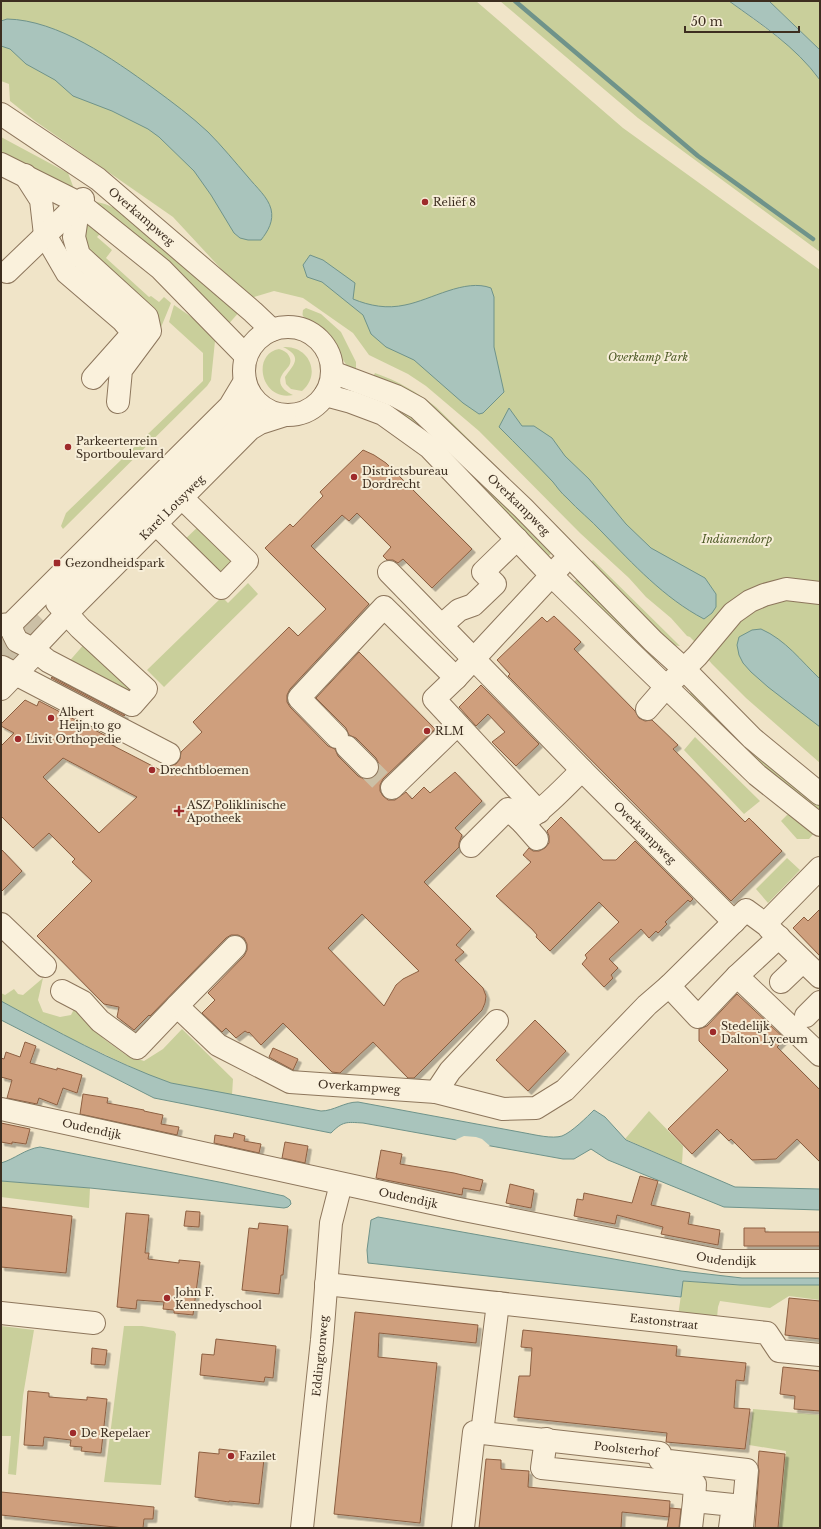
<svg xmlns="http://www.w3.org/2000/svg" width="821" height="1529" viewBox="0 0 821 1529" font-family="'Libre Baskerville',serif">
  <style>
    .green { fill: #c9cf9b }
    .water { fill: #a9c4bc; stroke: #6f938a }
    .pier { fill: #f0e4c8 }
    .lines { fill: none; stroke-linecap: round; stroke-linejoin: round }
    .stream { stroke: #6f938a; stroke-width: 4.5 }
    .building { fill: #cf9f7d; stroke: #8d5f41; fill-rule: evenodd; filter: url(#shadow) }
    .minor-tunnel { stroke: #ccc0a6; stroke-width: 22; stroke-dasharray: 22 11; stroke-linecap: butt }
    .minor-casing { stroke: #8d765c; stroke-width: 24 }
    .minor { stroke: #faf1dc; stroke-width: 22 }
    .poi-dot { fill: #9e2a2b; stroke: #f7eed8; stroke-width: 1.5 }
    .labels { text-anchor: middle; dominant-baseline: central; stroke-width: 4; stroke-linejoin: round; paint-order: stroke }
    .poi-label { font-size: 11px; fill: #3d2e20; stroke: #f7eed8; text-anchor: start }
    .street-label { font-size: 11px; fill: #3d2e20; stroke: #f7eed8 }
    .park-label { font-size: 11px; font-style: italic; fill: #4d5a26; stroke: #f7eed8 }
  </style>
  <defs>
    <filter id="shadow"><feDropShadow dx="3.5" dy="3.5" stdDeviation="0" flood-color="#0004"/></filter>
  </defs>
  <rect width="100%" height="100%" fill="#f0e4c8"/>
  <path class="green" d="M1 1H476L623 128 820 270V763L746 698 712 664 706 657 705 652 690 637 687 636 671 618 646 597 629 578 580 533 479 431 426 386 408 374 369 355 353 333 303 298 274 291 251 298 237 286 173 217 35 121 10 101 9 84 1 81Z
    M500 1H729L792 48 807 63 820 80V252L638 118Z
    M769 1H820V50Z
    M1 137 68 173 76 194 1 155Z
    M97 202C108 204 117 209 127 215L240 311 226 327 93 205Z
    M86 225H89L101 233 97 237 112 250 106 258 149 297 151 296 159 302 164 297 171 303 157 337 86 249 82 230Z
    M174 305 193 318 215 341 211 380 207 386 63 529 61 526 66 513 203 381V353L169 322Z
    M306 308 321 314 341 332 356 362V373C339 363 341 348 329 335 324 330 304 318 303 316 302 314 303 312 303 310Z
    M283 347C309 345 322 374 302 391L291 389 286 384 285 377C293 365 304 357 283 347Z
    M279 349C283 350 287 352 289 356 294 365 285 369 282 375 276 385 286 392 293 395 261 402 251 354 279 349Z
    M375 373C398 381 417 392 436 407L566 535 563 541 371 380Z
    M367 391 395 400 554 550 547 558Z
    M201 524 239 561 219 581 181 543Z
    M593 560 680 646 671 645 587 566Z
    M580 576 660 656 652 665 572 584Z
    M248 583 258 594 164 687 147 670 222 597 228 603Z
    M86 642 132 688 125 696 66 665Z
    M694 690 820 805V818L686 697Z
    M695 737 760 801 744 814 684 750Z
    M787 815H796L814 833 809 839H797L781 821Z
    M787 858 800 870 768 903 756 889Z
    M43 978 38 1000 43 1012 60 1017 71 1015 75 1007 104 1039 126 1055 144 1061 163 1049 182 1029 233 1079 232 1095 171 1083 150 1076 72 1039 1 1001V993L5 995 14 989 18 994 23 995Z
    M649 1111 683 1146 682 1164 625 1139Z
    M1 1181 90 1188 89 1208 1 1197Z
    M683 1281 740 1285H820V1300L789 1296 770 1308 720 1301 718 1307 717 1318 678 1316Z
    M1 1326 34 1330 23 1396 16 1475 8 1474 11 1436H1Z
    M124 1326H142L174 1331 176 1334 161 1485 104 1482Z
    M753 1409 820 1415V1528H779L786 1451 749 1445Z"/>
  <path class="water" d="M729 1H769L820 50V80C795 46 762 25 729 1Z
    M7 19C58 20 113 59 153 88 172 102 191 116 208 132 222 146 235 162 248 177 256 187 268 197 271 209 274 221 268 231 261 240H248L240 238 234 233 211 195 194 171 159 137 148 129 112 111 73 96 55 80 26 64 10 49 1 46V21Z
    M310 255 323 260 355 283 353 299C370 306 387 309 405 305 431 300 465 278 491 288L494 297V347L504 392 483 413 479 414 463 403 414 360 386 347 371 334 363 315 322 282 307 277 303 265Z
    M509 408 522 426H534L552 438 565 456 589 479 626 524 651 548 705 578 716 594V607L712 613 704 619C664 598 633 564 602 532 591 520 578 510 567 498 561 493 557 487 553 482 535 463 517 445 499 427Z
    M761 629C786 640 801 661 820 679V727L768 687 751 672 743 663 739 655 737 645 739 637 752 630Z
    M1 1001C56 1031 112 1062 171 1083L321 1111C334 1111 344 1102 358 1102L525 1133C536 1135 552 1139 562 1136 572 1132 587 1117 594 1110L605 1117 626 1140 735 1187 820 1189V1210L724 1207 608 1160 591 1149 574 1159H563L363 1123C346 1122 343 1121 331 1133L154 1098 1 1020Z
    M40 1147 224 1183 284 1196 290 1200 291 1204 288 1207 284 1208 90 1188 1 1181V1163C15 1159 25 1149 40 1147Z
    M378 1217 681 1271 742 1278H820V1285H740L683 1281 681 1297 368 1263 367 1250 371 1220Z"/>
  <path class="pier" d="M464 1136 476 1137 482 1139 490 1146 484 1147 461 1143 455 1140Z"/>
  <g class="lines">
    <path class="stream" d="M515 1 698 156 813 239"/>
  </g>
  <path class="building" d="M363 450 374 455 386 463 472 549 432 588 403 559 398 563 393 560H387L383 556 391 547 357 513 349 521 342 515 311 546 369 604 290 689 287 695V702L290 707 328 746 335 749 338 756 358 776 364 779H370L376 776 379 770V764L376 758 356 738 349 735 346 728 316 698 359 652 435 729 383 779 380 785V791L383 796 388 800H395L406 792 412 799 424 787 430 793 455 772 482 801 455 828 462 835 459 843V847L424 882 471 929 456 945 464 952 455 960 483 988 486 996 485 1003 482 1010 414 1078H408L373 1042 340 1073 332 1072 283 1023 261 1045 249 1032 248 1033 245 1031 236 1038 226 1028 222 1032 202 1013 215 1000 208 993 244 956 247 950V944L244 938 238 935H231L226 938 150 1016 149 1015 134 1030 117 1017 119 1007 104 1004 37 936 92 881 72 862 75 859 49 833 33 848 1 816V746L14 733 1 726V724L25 700 37 706 39 701 112 739 110 744 168 774V766L176 764 180 759 181 752 202 732 193 722 289 627 298 636 326 609 265 548 290 524 293 527 323 496 320 492ZM63 758 137 797 99 833 43 777ZM362 914 419 971 403 979 396 985 384 1006 328 948Z
    M554 616 581 642 574 649 635 711 639 718 645 721 652 720 678 745 673 749 740 817 745 822 749 818 782 851 731 901 508 676 510 674 497 660 542 617 547 622Z
    M52 677 125 715 124 716 51 678Z
    M481 685 539 744 516 766 492 742 505 732 488 714 476 726 459 707Z
    M561 817 603 860H616L635 841 693 899 690 902 688 900 665 922 667 924 658 933 656 931 649 938 641 929 609 959 618 968 611 975 613 978 604 987 582 964 587 958 585 955 619 922 599 902 550 951 536 937 537 935 532 929 496 896 531 862 523 855 529 848 533 851H539L545 848 549 843V836L547 831Z
    M1 849 22 871 1 892Z
    M820 909V956L793 928 804 917 808 921Z
    M737 994 785 1039 777 1047 820 1090V1162L797 1139 776 1159 752 1160 731 1139 729 1141 717 1129 692 1154 668 1129 728 1070 699 1041V1029L707 1026Z
    M535 1020 566 1051 528 1091 496 1060Z
    M25 1042 36 1046 30 1063 57 1070V1068L82 1075 77 1093 63 1088 57 1105 39 1098 37 1104 7 1098 12 1080 1 1077V1058L4 1059 6 1052 20 1057Z
    M273 1048 298 1059 293 1070 269 1057Z
    M83 1094 108 1098 107 1103 144 1110V1111L163 1115 161 1124 179 1127 177 1135 80 1114Z
    M1 1123 30 1129 26 1144 12 1142V1144L1 1142Z
    M234 1133 245 1136 244 1141 261 1144 259 1153 214 1143 215 1135 233 1138Z
    M285 1142 308 1146 305 1163 282 1158Z
    M381 1150 402 1154 400 1164 454 1173 483 1180 480 1191 463 1188 462 1195 376 1178Z
    M640 1176 658 1181 651 1205 690 1213 688 1224 720 1230 718 1245 661 1234 663 1227 617 1215 615 1224 574 1216 577 1199 583 1200 584 1193 632 1203Z
    M510 1184 534 1190 531 1208 506 1203Z
    M1 1207 72 1216 66 1273 1 1267Z
    M186 1211 200 1212 199 1227 184 1226Z
    M126 1213 149 1215 145 1253H149L148 1259 179 1263V1260L200 1262 193 1315 174 1313V1310L163 1309 164 1302 137 1300 136 1309 117 1307Z
    M259 1223 288 1226 283 1275H281L279 1294 242 1290 249 1228 258 1229Z
    M744 1228H765V1232H820V1246H744Z
    M789 1298 820 1301V1339L785 1335Z
    M355 1312 478 1325 476 1343 379 1333 378 1357 437 1363 420 1523 334 1514Z
    M523 1330 677 1346 676 1356 746 1363 744 1381 736 1380 734 1408 750 1409 745 1449 666 1442 667 1433 514 1417 519 1376H530L532 1348 521 1347Z
    M216 1339 276 1346 273 1378 265 1377 264 1382 200 1375 202 1354 214 1355Z
    M92 1348 107 1350 105 1365 91 1364Z
    M783 1367 820 1371V1411L794 1409 795 1396 780 1394Z
    M28 1391 49 1393V1397L87 1400V1397L107 1399 101 1453 81 1451 82 1447 70 1446 71 1440 44 1437 43 1446 24 1445Z
    M219 1449 245 1452 244 1457 264 1459 259 1504 229 1501V1502L195 1497 199 1452 219 1454Z
    M759 1451 785 1454 778 1528H755L759 1471 758 1464Z
    M486 1459 501 1460V1469L529 1471 528 1487 670 1501 669 1517 670 1508 681 1509 679 1528H667L669 1517 622 1512 621 1528H479Z
    M1 1492 154 1507 153 1519H144L143 1528H124L1 1515Z"/>
  <g class="lines">
    <path class="minor-tunnel" d="M1 656 61 597
      M367 767 380 780"/>
    <defs>
      <g id="minor">
        <path id="s1" d="M1 114 98 179 253 312 272 330"/>
        <path d="M1 164 79 203 161 269 246 356"/>
        <path d="M25 175 41 200 45 235 67 273 123 321 133 333 93 378"/>
        <path d="M79 203 74 237 79 255 147 317 150 331 121 370 118 402"/>
        <path d="M7 272 83 199"/>
        <circle cx="288" cy="371" r="44"/>
        <path id="s2" d="M332 372 396 396 418 408 523 508 653 641 684 669 752 738 820 794"/>
        <path d="M325 395 351 402 383 414 429 447 551 575 624 646 757 775 820 825"/>
        <path d="M156 524 221 588 247 561 182 498"/>
        <path d="M389 572 582 770"/>
        <path d="M61 597 256 402"/>
        <path d="M11 624 13 633 17 641 33 649 48 661 132 705 146 689 80 628 57 603"/>
        <path d="M1 625 11 624 230 406 245 381"/>
        <path d="M442 625 459 610 473 605 495 584 483 572 517 539"/>
        <path d="M2 667 169 754"/>
        <path id="s3" d="M1 689 31 658 33 649 67 613 250 429 260 423 285 415"/>
        <path d="M647 709 667 686 697 656 733 613 750 601 764 595 786 589 820 593"/>
        <path d="M337 737 299 698 384 607 456 678"/>
        <path d="M347 747 367 767"/>
        <path d="M392 788 457 725"/>
        <path d="M539 812 434 699 456 678 561 565"/>
        <path d="M523 823 537 839"/>
        <path id="s4" d="M471 846 508 809 523 823C545 808 563 789 582 770L734 922"/>
        <path d="M1 924 45 966"/>
        <path d="M769 928 820 977"/>
        <path d="M737 976 820 1055"/>
        <path d="M781 982 803 961"/>
        <path d="M669 986 698 1017 737 976 779 937"/>
        <path id="s5" d="M62 991 83 1002 100 1021 137 1048 177 1006 218 1045 290 1082 436 1092 503 1109 536 1108 565 1090 647 1005 669 986 746 910 765 924 820 868"/>
        <path d="M177 1006 235 947"/>
        <path d="M806 1016 820 1002"/>
        <path d="M436 1092 450 1071 497 1021"/>
        <path id="s6" d="M1 1109 459 1209 722 1261H820"/>
        <path id="s7" d="M326 1284 767 1333 779 1351 820 1355"/>
        <path d="M1 1313 94 1323"/>
        <path d="M482 1433 498 1303"/>
        <path d="M546 1439 542 1468 695 1484 694 1501"/>
        <path id="s8" d="M302 1528 322 1340 331 1223 341 1184"/>
        <path id="s9" d="M463 1528 474 1432 660 1453V1460L747 1470 742 1528"/>
        <path d="M691 1528 694 1501 733 1505 730 1528"/>
      </g>
    </defs>
    <use href="#minor" class="minor-casing"/>
    <use href="#minor" class="minor"/>
  </g>
  <g class="poi-dot">
    <circle cx="425" cy="202" r="4"/>
    <circle cx="68" cy="447" r="4"/>
    <circle cx="354" cy="477" r="4"/>
    <rect x="53" y="559" width="8" height="8" rx="2"/>
    <circle cx="51" cy="718" r="4"/>
    <circle cx="427" cy="731" r="4"/>
    <circle cx="18" cy="739" r="4"/>
    <circle cx="152" cy="770" r="4"/>
    <path d="M177 805h4v4h4v4h-4v4h-4v-4h-4v-4h4z"/>
    <circle cx="713" cy="1032" r="4"/>
    <circle cx="167" cy="1298" r="4"/>
    <circle cx="73" cy="1433" r="4"/>
    <circle cx="231" cy="1456" r="4"/>
  </g>
  <g class="labels">
    <g class="poi-label">
      <text x="433" y="202">Reliëf 8</text>
      <text x="76" y="441">Parkeerterrein<tspan x="76" dy="13">Sportboulevard</tspan></text>
      <text x="362" y="471">Districtsbureau<tspan x="362" dy="13">Dordrecht</tspan></text>
      <text x="65" y="563">Gezondheidspark</text>
      <text x="59" y="712">Albert<tspan x="59" dy="13">Heijn to go</tspan></text>
      <text x="435" y="731">RLM</text>
      <text x="26" y="739">Livit Orthopedie</text>
      <text x="160" y="770">Drechtbloemen</text>
      <text x="187" y="805">ASZ Poliklinische<tspan x="187" dy="13">Apotheek</tspan></text>
      <text x="721" y="1026">Stedelijk<tspan x="721" dy="13">Dalton Lyceum</tspan></text>
      <text x="175" y="1292">John F.<tspan x="175" dy="13">Kennedyschool</tspan></text>
      <text x="81" y="1433">De Repelaer</text>
      <text x="239" y="1456">Fazilet</text>
    </g>
    <g class="street-label">
      <text stroke="none"><textPath href="#s1" startOffset="174">Overkampweg</textPath></text>
      <text stroke="none"><textPath href="#s2" startOffset="233">Overkampweg</textPath></text>
      <text stroke="none"><textPath href="#s3" startOffset="251">Karel Lotsyweg</textPath></text>
      <text stroke="none"><textPath href="#s4" startOffset="241">Overkampweg</textPath></text>
      <text stroke="none"><textPath href="#s5" startOffset="360">Overkampweg</textPath></text>
      <text stroke="none"><textPath href="#s6" startOffset="93">Oudendijk</textPath></text>
      <text stroke="none"><textPath href="#s6" startOffset="417">Oudendijk</textPath></text>
      <text stroke="none"><textPath href="#s6" startOffset="741">Oudendijk</textPath></text>
      <text stroke="none"><textPath href="#s7" startOffset="340">Eastonstraat</textPath></text>
      <text stroke="none"><textPath href="#s8" startOffset="173">Eddingtonweg</textPath></text>
      <text stroke="none"><textPath href="#s9" startOffset="250">Poolsterhof</textPath></text>
    </g>
    <g class="park-label">
      <text x="648" y="357">Overkamp Park</text>
      <text x="737" y="539">Indianendorp</text>
    </g>
  </g>
  <rect width="821" height="1529" fill="none" stroke="#3d2e20" stroke-width="4"/>
  <path d="M685 26v6h114v-6" fill="none" stroke="#3d2e20" stroke-width="2"/>
  <text x="691" y="26" font-size="12" fill="#3d2e20" stroke="#f7eed8" stroke-width="3" paint-order="stroke">50 m</text>
</svg>
